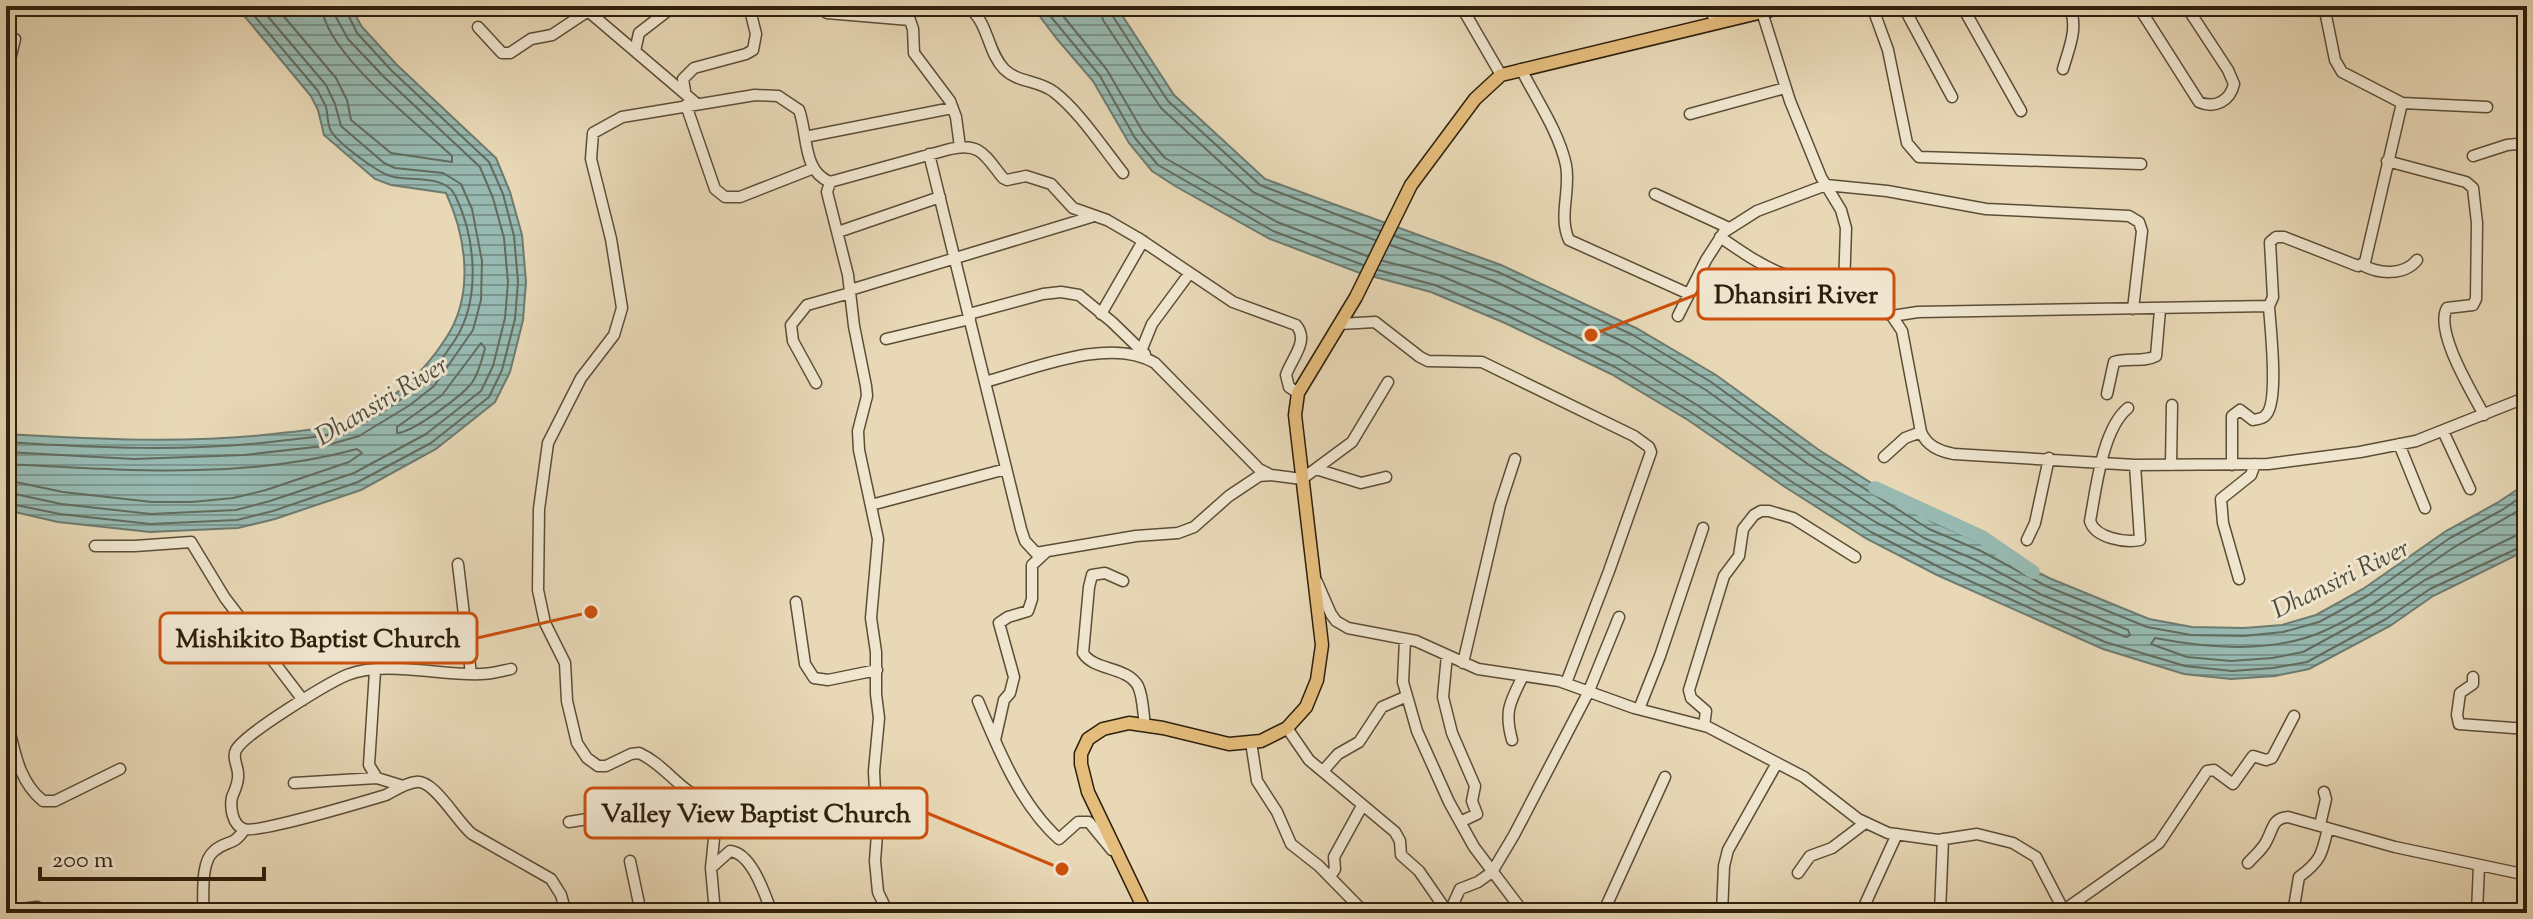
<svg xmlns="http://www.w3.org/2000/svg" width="2533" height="919" viewBox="0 0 2533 919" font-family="'Sorts Mill Goudy',serif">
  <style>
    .water { fill: url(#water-rules); stroke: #6d7b6f; stroke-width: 2 }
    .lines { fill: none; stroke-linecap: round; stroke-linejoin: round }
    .shore { stroke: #626c5e; stroke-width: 2 }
    .river { stroke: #97b9b1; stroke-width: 14 }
    .minor-casing { stroke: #5c4d36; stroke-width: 13 }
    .major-casing { stroke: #2e1f0c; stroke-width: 15 }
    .minor { stroke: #f0e6d0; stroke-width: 10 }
    .major { stroke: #e4bc7b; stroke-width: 12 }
    .labels { text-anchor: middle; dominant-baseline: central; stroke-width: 6; stroke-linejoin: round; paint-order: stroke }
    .water-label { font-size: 26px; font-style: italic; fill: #4e4d3e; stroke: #f0e6d0 }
    .leader { fill: none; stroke: #cc500c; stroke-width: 3 }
    .callout-dot { fill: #cc500c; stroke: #f0e6d0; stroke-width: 3 }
    .callout { fill: #f0e6d0; stroke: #cc500c; stroke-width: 3 }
    .callout-label { font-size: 26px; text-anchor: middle; font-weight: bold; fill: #2e1f0c }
  </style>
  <defs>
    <pattern id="water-rules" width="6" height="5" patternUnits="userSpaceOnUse" patternTransform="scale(2)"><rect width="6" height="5" fill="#97b9b1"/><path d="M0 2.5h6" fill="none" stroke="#7c968e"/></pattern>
  </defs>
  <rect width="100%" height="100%" fill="#e8d8b6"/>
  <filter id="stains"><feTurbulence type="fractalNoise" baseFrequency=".0025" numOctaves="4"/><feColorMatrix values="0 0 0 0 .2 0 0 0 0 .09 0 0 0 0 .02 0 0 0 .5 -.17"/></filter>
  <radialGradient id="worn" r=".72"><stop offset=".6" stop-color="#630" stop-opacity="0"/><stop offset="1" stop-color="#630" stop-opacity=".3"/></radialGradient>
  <path class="water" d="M236 6H350L362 27 396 64 496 158 510 192 522 235 526 282 523 320 510 372 495 402 436 449 361 490 275 519 238 528 150 532 58 522 6 510V434C95 439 184 444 273 434 299 431 326 429 351 420 390 404 424 373 446 338 474 296 467 238 446 193L391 185 375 179 324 135 318 110 311 96Z
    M1032 6H1116L1174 95 1265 179 1501 265 1636 328 1716 375 1819 450 1933 522 1984 544 2049 578 2149 619 2192 627 2244 628 2282 625 2316 615 2363 589 2446 531 2497 503 2527 483V550L2433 596 2390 626 2309 669 2275 676 2231 679 2184 674 2103 649 1937 575 1867 539 1785 487 1688 420 1611 374 1505 323 1431 292 1360 273 1270 239 1175 186 1152 171 1129 143 1093 81 1057 39Z"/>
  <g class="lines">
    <path class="shore" d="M275 6 336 78 347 100 351 120 391 153 452 162V156C419 125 323 51 322 6
      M1042 6 1100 76 1135 138 1158 165 1273 231 1363 265
      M1055 6 1107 70 1143 132 1165 158 1277 222 1367 256
      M1099 6 1103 20 1161 108 1253 192 1283 206 1375 240
      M1109 6 1112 15 1168 101 1260 185 1380 231
      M1395 236 1498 272 1633 335 1711 382 1814 457 1929 529 1981 551 2046 586 2147 627 2191 635 2244 636 2283 632 2319 622 2367 596 2450 538 2502 510 2527 493
      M1383 261 1439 275 1512 306 1619 357 1697 405 1795 472 1877 523 2045 605 2126 637 2130 635 2128 630 2042 595 1976 560 1924 538 1809 465 1706 390 1628 344 1494 281 1390 245
      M1378 270 1435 285 1508 316 1615 367 1692 413 1789 480 1871 532 1941 568 2105 642 2185 666 2232 671 2273 668 2307 662 2386 619 2430 589 2527 544
      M481 343 485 348C482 360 478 375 471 384 460 397 412 433 397 433V427L442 395Z
      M6 442C97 448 188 452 279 441 304 438 332 437 356 426 399 407 430 379 455 340 481 299 476 238 455 195 445 175 412 181 394 177 380 175 338 143 331 131 327 124 328 114 326 107 324 102 320 96 318 91L246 6
      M6 452 134 459 244 455 324 446 359 436 410 405 434 386 473 330 481 300 482 261 472 209 461 184 443 173 395 168 384 163 341 126 335 104 326 85 259 6
      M6 464C122 470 244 480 357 449L362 453 349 462 266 490 233 498 192 502H152L63 492 6 480
      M6 492 61 504 151 514 236 510 270 501 354 473 426 434 481 391 493 366 505 318 508 282 504 238 493 198 480 167 384 77 348 39 336 17 334 6
      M6 503 60 514 150 524 237 520 273 511 358 482 431 443 489 397 502 370 515 319 518 282 514 236 503 194 489 162 391 70 357 33 344 6
      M2527 505C2503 521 2477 533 2453 548 2411 576 2371 610 2324 631 2272 654 2209 648 2155 638L2151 644 2187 657 2231 661 2272 658 2303 652 2380 610 2425 580 2517 535 2527 533"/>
    <path class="river" d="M1875 488 1982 537 2033 572"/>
    <defs>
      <path id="minor" d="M582 6 697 104
        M905 6 913 29 914 53 950 101 956 117 960 147
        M966 6C989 20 986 50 1004 69 1018 83 1039 80 1054 92 1079 111 1103 148 1123 173
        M1461 6 1501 75
        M1707 6 1717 22
        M1872 6 1888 50 1907 143 1919 157 2141 164
        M1903 6 1952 97
        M1962 6 2021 111
        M2138 6 2199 102C2215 109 2230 101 2234 84L2228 70 2186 6
        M2324 6 2335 60 2342 72 2402 103 2487 107
        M1762 12 1790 101 1821 177 1841 210 1846 228 1844 288 1849 294 1892 316 1902 331 1921 432C1927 446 1939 451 1954 454L2135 465 2268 464 2360 452 2416 441 2527 397
        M827 13 910 20
        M478 27 502 53H510L531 39 552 35 588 11
        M635 51 639 33 674 6
        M1521 69C1536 99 1559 132 1566 165 1571 190 1558 216 1569 240L1689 294
        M2063 69C2069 48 2079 27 2069 6
        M6 76 15 39
        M685 91 683 79 694 68 746 54 753 50 756 34 749 6
        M686 105 715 189 725 197H740L814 168
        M1690 114 1785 88
        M805 137 952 108
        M929 154 1021 529 1025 541 1036 553 1136 536 1178 533 1194 527 1229 496 1259 476 1271 475 1302 479 1352 442 1388 382
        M2473 156 2507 145 2527 143
        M2387 161 2466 182 2473 188 2477 223 2476 299 2473 305 2447 308C2434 331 2472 392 2484 415
        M830 182 827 192 848 275 854 326 866 386 867 396 858 431 859 450 878 539 871 618 876 652V694L879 718 874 771 877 834 875 861 878 892 888 913
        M1655 194 1729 228
        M838 232 940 197
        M1720 237C1759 264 1795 289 1844 280
        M2362 265C2379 274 2404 276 2417 260
        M850 290 1091 217
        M969 314 1043 294 1061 292 1079 295 1112 322 1145 354
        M1101 314 1143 241
        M1678 316 1706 260 1724 232 1757 211 1826 185 1887 191 1986 209 2129 216 2139 222 2142 231 2133 309
        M1892 316 1918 312 2269 306 2273 297 2270 242 2276 237H2284L2358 266 2365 262 2402 103
        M1339 324 1375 322 1420 357 1428 361 1482 362 1634 436 1649 447 1651 452 1609 571 1566 683
        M886 339 970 319
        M1141 351 1152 324 1189 274
        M985 382C1033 369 1110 336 1155 363L1259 469 1269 474
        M816 383 793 341 791 325 807 305 850 293
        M2107 394 2114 362C2128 357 2143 363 2156 356L2160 310
        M2128 408C2102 429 2096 490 2090 521 2095 538 2125 543 2140 540L2135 465
        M2443 431 2470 489
        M2399 444 2425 508
        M1884 457 1905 438 1921 432
        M2171 465 2172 405
        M2232 465V416L2240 410 2253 420C2257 419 2262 419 2265 416 2280 404 2270 326 2269 306
        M1316 469 1361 483 1386 477
        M871 505 1006 469
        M2027 540 2035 523 2049 458
        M95 546H135L191 542 225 598 303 700
        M458 564 471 674
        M2239 579 2223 523 2221 499 2251 475 2255 464
        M1123 581 1105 573 1092 575 1089 587 1083 653C1094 671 1127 666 1138 686 1143 696 1143 713 1145 725
        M1317 582 1331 614 1336 621 1348 628 1416 641 1478 669 1559 681 1634 708 1708 727 1804 777 1858 819 1888 833 1938 840 1977 834 2013 843 2036 857 2065 913
        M796 602 805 664 814 678 828 680 877 670
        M1405 640 1403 682 1417 731 1449 802 1474 847 1524 913
        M1447 655 1443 697 1452 733 1475 786 1472 801 1477 814 1460 822
        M1463 663 1500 505 1515 459
        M511 669C501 671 491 674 481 674 442 676 384 660 347 675 328 683 244 734 236 750 232 758 238 766 238 774 239 782 235 790 232 797 230 807 232 825 244 829 256 834 366 801 386 795 395 790 406 783 416 782 434 779 457 822 472 834L551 879 561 895 566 913
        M375 671 369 765 377 778 403 786
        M2473 677V684L2460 693 2457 715 2459 724 2527 729
        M978 701C998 749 1020 804 1059 839L1078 822H1089L1112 850
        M1639 709 1660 656 1703 528
        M6 716C14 747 17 780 43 801H55L120 769
        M1704 726 1706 711 1691 698 1689 690 1724 576 1739 556 1743 529 1754 515 1761 511H1769L1793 518 1855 557
        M1287 728 1309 760 1395 832 1400 841 1401 855 1419 871 1448 913
        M995 740 1004 700 1010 693 1014 677 999 623 1008 617 1028 611 1032 599V565L1045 553
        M1512 740C1504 711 1510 702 1523 676
        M1251 742 1257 781 1277 812 1291 844 1319 866 1365 913
        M2527 770 2523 777 2527 789
        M1323 771 1338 754 1359 742 1382 707 1405 697
        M294 783 377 778
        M569 822 704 800 718 812 739 819 776 814 807 816 831 823 856 825 876 821
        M2320 825 2326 799 2324 792
        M630 861 641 913
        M2248 863C2254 856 2262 850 2266 842 2273 830 2272 818 2288 817L2395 847 2527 875
        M711 868 730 851C752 853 765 895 772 913
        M1798 873 1810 856 1832 848 1865 823
        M1330 877 1335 869 1334 857 1362 806
        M2064 910 2159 843 2207 771 2214 770 2233 784 2253 756 2266 760 2272 758 2294 716
        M6 911 37 907
        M203 913C204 896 200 862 214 851 226 840 233 847 244 830
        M715 913 711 868 715 829 704 800C679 790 664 764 639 753L631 754 606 766H598L587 758 577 743 567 701 565 663 545 623 538 590 539 509 548 443 581 378 614 335 622 308 611 239 591 159 593 133 622 117 755 95 778 96 799 110C808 134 802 171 830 182L950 149C981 142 985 156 1003 178L1007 180 1026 176 1051 184 1073 208 1107 220 1138 238 1233 302 1296 325C1310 341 1291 359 1286 375L1289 387 1298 393
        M1449 913 1460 889 1478 882 1492 872 1514 835 1588 693 1619 617
        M1603 913 1665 777
        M1722 913 1724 866 1728 850 1777 763
        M1861 913 1897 834
        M1940 913 1943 839
        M2293 913 2299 877C2321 861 2322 854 2328 828
        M2477 913 2479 865"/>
      <path id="major" d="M1146 913 1088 792 1081 764V754L1088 739 1103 729 1129 723 1163 728 1229 744 1261 741 1287 728 1306 707 1317 680 1322 645 1295 415 1298 393 1356 297 1411 185 1475 99 1501 75 1787 6"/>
    </defs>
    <use href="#minor" class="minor-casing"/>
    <use href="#major" class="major-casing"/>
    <use href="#minor" class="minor"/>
    <use href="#major" class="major"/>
  </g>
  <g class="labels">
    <g class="water-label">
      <text transform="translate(382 402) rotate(-31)">Dhansiri River</text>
      <text transform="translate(2341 580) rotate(-26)">Dhansiri River</text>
    </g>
  </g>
  <path class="leader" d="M1591 335L1698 294M591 612L477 638M1062 869L927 813"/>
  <g class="callout-dot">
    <circle cx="1591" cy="335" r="8"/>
    <circle cx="591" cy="612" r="8"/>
    <circle cx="1062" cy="869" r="8"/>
  </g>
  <g class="callout">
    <rect x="1698" y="269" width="196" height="50" rx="8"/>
    <rect x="160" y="613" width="317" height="50" rx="8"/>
    <rect x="585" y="788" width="342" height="50" rx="8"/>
  </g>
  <g class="callout-label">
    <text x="1796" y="303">Dhansiri River</text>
    <text x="318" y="647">Mishikito Baptist Church</text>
    <text x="756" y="822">Valley View Baptist Church</text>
  </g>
  <rect width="2533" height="919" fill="none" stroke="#e8d8b6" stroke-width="32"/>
  <rect x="8" y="8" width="2517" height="903" fill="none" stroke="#2e1f0c" stroke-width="4"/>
  <rect x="16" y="16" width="2501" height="887" fill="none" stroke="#2e1f0c" stroke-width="2"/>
  <path d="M40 867v12h224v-12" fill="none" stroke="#2e1f0c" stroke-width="4"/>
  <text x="52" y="867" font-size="24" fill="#2e1f0c" stroke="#f0e6d0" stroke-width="6" paint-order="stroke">200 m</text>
  <rect width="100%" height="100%" filter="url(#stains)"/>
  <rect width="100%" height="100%" fill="url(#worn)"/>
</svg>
